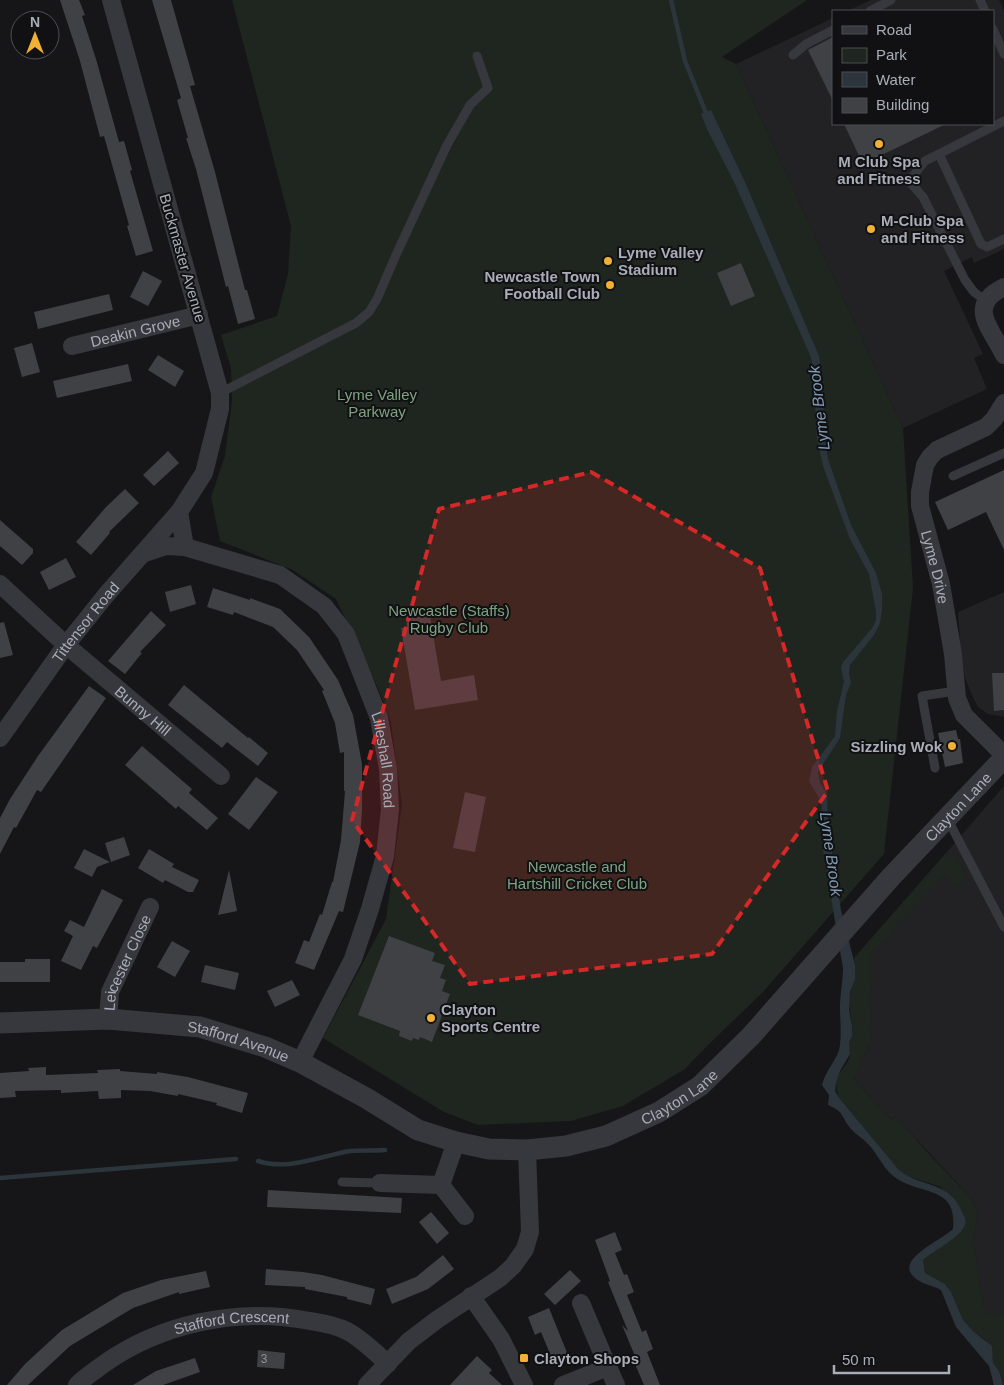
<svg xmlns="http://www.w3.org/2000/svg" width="1004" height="1385" viewBox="0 0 1004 1385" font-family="Helvetica,sans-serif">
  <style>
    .built { fill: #222225 }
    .green { fill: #1e261f }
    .water { fill: #2c353c }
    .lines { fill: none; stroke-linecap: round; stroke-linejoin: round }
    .stream { stroke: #2c353c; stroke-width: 4.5 }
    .building { fill: #404145 }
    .service { stroke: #37383d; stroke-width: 9 }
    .minor { stroke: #37383d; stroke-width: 18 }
    .tertiary { stroke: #37383d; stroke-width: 21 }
    .marked { fill: #d62828; fill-opacity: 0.2; stroke: #d62828; stroke-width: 4; stroke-dasharray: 10 6; stroke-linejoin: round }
    .poi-dot { fill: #f2b134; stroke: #111113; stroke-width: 2 }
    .labels { text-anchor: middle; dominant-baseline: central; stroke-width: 4; stroke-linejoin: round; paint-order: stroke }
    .number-label { font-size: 12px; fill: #8e929b }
    .poi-label { font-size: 15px; font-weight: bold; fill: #a8adb8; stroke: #111113; text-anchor: start }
    .street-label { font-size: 15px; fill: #a8adb8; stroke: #111113 }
    .park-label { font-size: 15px; fill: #7fa381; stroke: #111113 }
    .water-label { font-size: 16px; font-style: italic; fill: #7f9bb3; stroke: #111113 }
  </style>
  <rect width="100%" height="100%" fill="#161618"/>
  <path class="built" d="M871 0H999L1004 10V249L974 263 972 257 944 271 983 354 974 358 987 389 903 428 736 64 833 18V124H993V11H847Z
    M1004 592V717L988 714 978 707 972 695 965 678 961 655 958 612Z
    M1004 786V1313L985 1315 973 1239 978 1213 971 1198 895 1116 891 1120 854 1079 870 1043 869 942Z"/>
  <path class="green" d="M232 0H807L722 57 736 64 903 428 913 588 884 854 762 993 705 1048 685 1069 623 1106 571 1121 478 1125 444 1112 323 1038 386 919 402 805 391 722 377 686 336 599 293 570 220 541 211 497 225 456 232 401 231 368 221 335 277 316 288 274 291 226Z
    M946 853C957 860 963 866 966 878L962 885 957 889 945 874 871 954 870 1043 854 1079 891 1120 896 1116 927 1152 971 1198 978 1213 973 1239 985 1314 1004 1313V1385L1002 1384 999 1371 993 1364V1356L985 1340 974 1332 963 1320 951 1292 945 1284 925 1273 923 1260 965 1225 941 1187 907 1176 899 1170 840 1099C827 1072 850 1070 850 1053 850 1049 848 1045 849 1041 850 1036 853 1033 852 1027 852 1019 849 1012 849 1004 850 985 857 978 854 958Z"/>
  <path class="water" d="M711 110 745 182 819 356 821 368 826 445 828 459 851 525 876 573 882 594V610L880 623 874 635 850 665 849 674 851 683 846 695 840 738 818 772 820 783 827 794 828 826 841 910 855 965V979L850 992 849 1010 852 1026V1036L849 1042 850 1054 840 1071 836 1083 835 1091 840 1099 899 1170C922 1189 949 1179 963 1214 965 1217 966 1222 965 1225 961 1237 933 1251 923 1260L925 1273 945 1284 951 1292 963 1320 974 1332 992 1346 993 1363 999 1371 1003 1385H994L989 1366 956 1327 941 1290C932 1285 920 1284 913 1276 896 1259 942 1240 953 1229 958 1183 918 1197 892 1175 882 1166 877 1153 868 1144 863 1138 856 1135 851 1129 841 1117 845 1112 828 1105L829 1095 822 1085C825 1072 835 1062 839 1050 842 1039 840 1019 840 1007 840 994 843 982 843 968L823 850 821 822 822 803 809 781 812 767 835 736 837 711 844 682 841 667 844 661 873 627 876 620V611L869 574 850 539 823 466 817 439 813 366 810 355 735 184 707 129 701 114Z"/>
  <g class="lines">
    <path class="stream" d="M671 0 685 61 708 118
      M258 1161C287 1171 321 1156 350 1151 361 1150 374 1151 385 1150
      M0 1178 236 1159"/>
  </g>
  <path class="building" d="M60 0H79L85 15 82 16 96 59 119 142 124 141 132 170 130 171 153 251 136 256 127 226 129 225 104 136 100 137 80 61Z
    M152 0H171L195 85 190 86 215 172 245 290H247L255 319 238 324 228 286 226 287 196 169 186 138H188L177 100 181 98Z
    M833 37V101L808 50Z
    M844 124H946L863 164Z
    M741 263 755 296 731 306 717 273Z
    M143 271 162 281 148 306 130 297Z
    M109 294 113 310 38 329 34 312Z
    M32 343 40 372 22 377 14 348Z
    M158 355 184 371 175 387 148 370Z
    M128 364 132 381 57 398 53 381Z
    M168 451 179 463 154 486 143 475Z
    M1004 470V550L986 512 948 530 935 502Z
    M125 489 139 503 109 532 110 533 91 555 76 542 106 507Z
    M0 520 33 549V553L22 565 0 546Z
    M66 558 76 577 49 590 40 572Z
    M191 585 196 604 170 612 165 592Z
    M213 588 250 600V598L280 609 309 637 338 680 353 715 362 764V810L360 842 343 912 339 911 314 970 295 963 304 940 309 942 320 914 322 915 332 882H333L341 840 345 791H344V752L340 753 335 723 322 691 324 690 297 650 273 627 234 612 233 615 207 607Z
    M422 607 423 617 430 616 441 681 474 675 478 700 415 710 401 628 407 627 405 610Z
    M151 611 166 625 140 652 142 653 125 674 108 661Z
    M4 622 13 655 0 658V623Z
    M992 673H1004V710L994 711Z
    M184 685 248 738 249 737 268 753 258 766 227 742 222 748 168 705Z
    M89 686 106 698 41 792 37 790 16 828 14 827 0 854V818L10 799 38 756Z
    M956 730 958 739H960L963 763 945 767 938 733Z
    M142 746 192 789 189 793 218 818 207 830 178 806 176 809 125 765Z
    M256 777 278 792 249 830 228 814Z
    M465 792 486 797 475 852 453 848Z
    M124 837 130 855 111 862 105 843Z
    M84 849 110 862 97 867 92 877 74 868Z
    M149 849 174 864 172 867 199 880 193 892H188L165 880 163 883 138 868Z
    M229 870 237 911 218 915Z
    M102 889 123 900 97 948 93 946 81 970 61 961 73 936 64 931 70 920 84 927Z
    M389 936 435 953 432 961 445 965 440 978 446 980 442 991 450 994 432 1042 420 1037 419 1040 413 1038 412 1041 399 1036 400 1031 358 1015Z
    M172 941 190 951 175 977 157 967Z
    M25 959H50V982H0V962H25Z
    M205 965 239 973 235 990 201 982Z
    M292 980 300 995 275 1007 267 991Z
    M46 1067V1075L98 1073 97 1070 120 1069V1071L157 1074V1072L188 1077 248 1093 242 1113 216 1105 217 1103 178 1094V1096L150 1091 121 1090V1098L99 1099 98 1091 61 1093V1090L15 1091 16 1097 0 1098V1073L29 1071 28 1068Z
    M268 1190 402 1198 401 1213 267 1207Z
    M431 1212 449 1233 437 1244 419 1222Z
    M615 1232 622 1250 615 1253 624 1275 627 1274 634 1292 627 1295 642 1332 646 1330 653 1349 647 1352 660 1385H644L632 1357 635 1356 622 1325 628 1331 608 1282 610 1281 595 1240Z
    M443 1255 454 1269 428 1289 392 1304 386 1289 416 1277Z
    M266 1269 303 1272 322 1275 375 1289 371 1305 347 1299V1297L305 1289V1287L265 1285Z
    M570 1270 581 1281 555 1305 544 1294Z
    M206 1271 210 1287 179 1294V1292L133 1308 70 1346 28 1385H7L25 1364 62 1330 123 1293 161 1280Z
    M549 1308 570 1360 555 1366 541 1332 535 1335 528 1317Z
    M258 1350 285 1353 284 1369 257 1367Z
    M477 1356 492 1370 489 1373 502 1385H450Z
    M195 1358 200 1372 163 1385H133L156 1371Z"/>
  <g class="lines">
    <path class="service" d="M980 0 985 11
      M870 11 891 0
      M993 29 1004 54
      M793 55 806 44 833 30
      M939 154 981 244 987 247 1004 239
      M986 301 974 292 965 280 923 197 909 181 925 161 1004 121
      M220 393 356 323 369 312 377 299 396 255 447 145 470 105 488 88 477 56
      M953 476 1004 453
      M935 768 922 696 956 691
      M947 818 1004 927
      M342 1182 380 1183"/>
    <g class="minor">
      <path d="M1004 287C965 306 992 329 1004 355"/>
      <path id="s1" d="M72 346 199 315"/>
      <path id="s2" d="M1004 403 994 419 986 427 937 450 930 457 925 465 920 492V506L941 584 953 654 957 698 964 715 1004 755"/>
      <path d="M179 512 185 547"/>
      <path id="s3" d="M145 553 166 546 185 547 280 575 324 606 346 634 379 718 388 769 390 809 385 856 370 909 353 959 300 1062"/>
      <path id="s4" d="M0 584 66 645 221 776"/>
      <path id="s5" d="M0 738 66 645 106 595 179 512 204 473 220 409V393L111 0"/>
      <path id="s6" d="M108 1019 110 992 150 907"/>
      <path d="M380 1183 441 1185 456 1142"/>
      <path d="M441 1185 465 1216"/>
      <path d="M471 1296 501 1339 524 1385"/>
      <path d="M608 1367 616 1385"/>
      <path id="s7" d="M77 1385C84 1378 93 1372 101 1366 160 1323 238 1307 310 1321 322 1323 336 1325 347 1331 362 1339 375 1352 388 1364"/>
      <path d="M367 1385 409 1341 438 1319 500 1278 513 1266 525 1249 530 1232 527 1150"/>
      <path d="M563 1385 608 1367 581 1303"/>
    </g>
    <path class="tertiary" id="s8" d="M0 1023 108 1019 200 1027 265 1047 300 1062 366 1098 418 1130 456 1142 489 1149 527 1150 566 1146 606 1136 659 1112 700 1086 751 1036 891 877 1004 758"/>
  </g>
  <path class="marked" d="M591 472 760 568 828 791 712 954 470 984 352 820 439 509Z"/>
  <g class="poi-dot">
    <circle cx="879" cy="144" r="5"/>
    <circle cx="871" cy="229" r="5"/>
    <circle cx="608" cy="261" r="5"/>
    <circle cx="610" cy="285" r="5"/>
    <circle cx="952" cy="746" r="5"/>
    <circle cx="431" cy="1018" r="5"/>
    <rect x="519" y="1353" width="10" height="10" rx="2.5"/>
  </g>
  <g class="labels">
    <g class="number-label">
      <text x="264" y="1359">3</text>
    </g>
    <g class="poi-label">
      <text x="879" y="161" text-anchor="middle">M Club Spa<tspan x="879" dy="17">and Fitness</tspan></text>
      <text x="881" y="220">M-Club Spa<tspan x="881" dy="17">and Fitness</tspan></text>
      <text x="618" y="252">Lyme Valley<tspan x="618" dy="17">Stadium</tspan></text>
      <text x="600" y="276" text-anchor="end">Newcastle Town<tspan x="600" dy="17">Football Club</tspan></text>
      <text x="942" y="746" text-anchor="end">Sizzling Wok</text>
      <text x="441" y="1009">Clayton<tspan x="441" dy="17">Sports Centre</tspan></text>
      <text x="534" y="1358">Clayton Shops</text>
    </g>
    <g class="street-label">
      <text transform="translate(183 258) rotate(74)">Buckmaster Avenue</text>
      <text stroke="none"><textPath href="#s1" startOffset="65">Deakin Grove</textPath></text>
      <text stroke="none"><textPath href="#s2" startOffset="208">Lyme Drive</textPath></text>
      <text stroke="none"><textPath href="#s5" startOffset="144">Tittensor Road</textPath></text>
      <text stroke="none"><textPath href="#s4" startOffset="191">Bunny Hill</textPath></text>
      <text stroke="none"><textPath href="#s3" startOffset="362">Lilleshall Road</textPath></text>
      <text stroke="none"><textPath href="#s8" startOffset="1122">Clayton Lane</textPath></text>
      <text stroke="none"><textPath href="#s6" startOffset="60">Leicester Close</textPath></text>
      <text stroke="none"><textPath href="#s8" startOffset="241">Stafford Avenue</textPath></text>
      <text stroke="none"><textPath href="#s8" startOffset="718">Clayton Lane</textPath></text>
      <text stroke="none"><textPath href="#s7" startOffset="171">Stafford Crescent</textPath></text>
    </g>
    <g class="park-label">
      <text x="377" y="394">Lyme Valley<tspan x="377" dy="17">Parkway</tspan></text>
      <text x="449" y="610">Newcastle (Staffs)<tspan x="449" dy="17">Rugby Club</tspan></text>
      <text x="577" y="866">Newcastle and<tspan x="577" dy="17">Hartshill Cricket Club</tspan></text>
    </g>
    <g class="water-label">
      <text transform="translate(819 408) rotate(-97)">Lyme Brook</text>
      <text transform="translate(831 854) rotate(82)">Lyme Brook</text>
    </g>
  </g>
  <rect x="832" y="10" width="162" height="115" fill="#111113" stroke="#4d4f55"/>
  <rect x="842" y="26" width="25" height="8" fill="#37383d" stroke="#4d4f55"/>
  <text x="876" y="35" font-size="15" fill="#a8adb8">Road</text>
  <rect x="842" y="48" width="25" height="15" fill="#1e261f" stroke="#4d4f55"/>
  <text x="876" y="60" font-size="15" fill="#a8adb8">Park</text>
  <rect x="842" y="72" width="25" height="15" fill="#2c353c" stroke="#4d4f55"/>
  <text x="876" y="85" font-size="15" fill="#a8adb8">Water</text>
  <rect x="842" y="98" width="25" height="15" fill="#404145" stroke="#4d4f55"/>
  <text x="876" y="110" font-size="15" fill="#a8adb8">Building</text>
  <g transform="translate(35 35)"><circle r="24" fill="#111113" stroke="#4d4f55"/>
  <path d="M0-4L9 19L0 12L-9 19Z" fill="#f2b134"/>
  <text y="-8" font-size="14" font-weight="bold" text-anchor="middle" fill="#a8adb8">N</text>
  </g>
  <path d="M834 1365v8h115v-8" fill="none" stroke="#a8adb8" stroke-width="2.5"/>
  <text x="842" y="1365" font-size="15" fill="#a8adb8" stroke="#111113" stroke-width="4" paint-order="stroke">50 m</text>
</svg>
